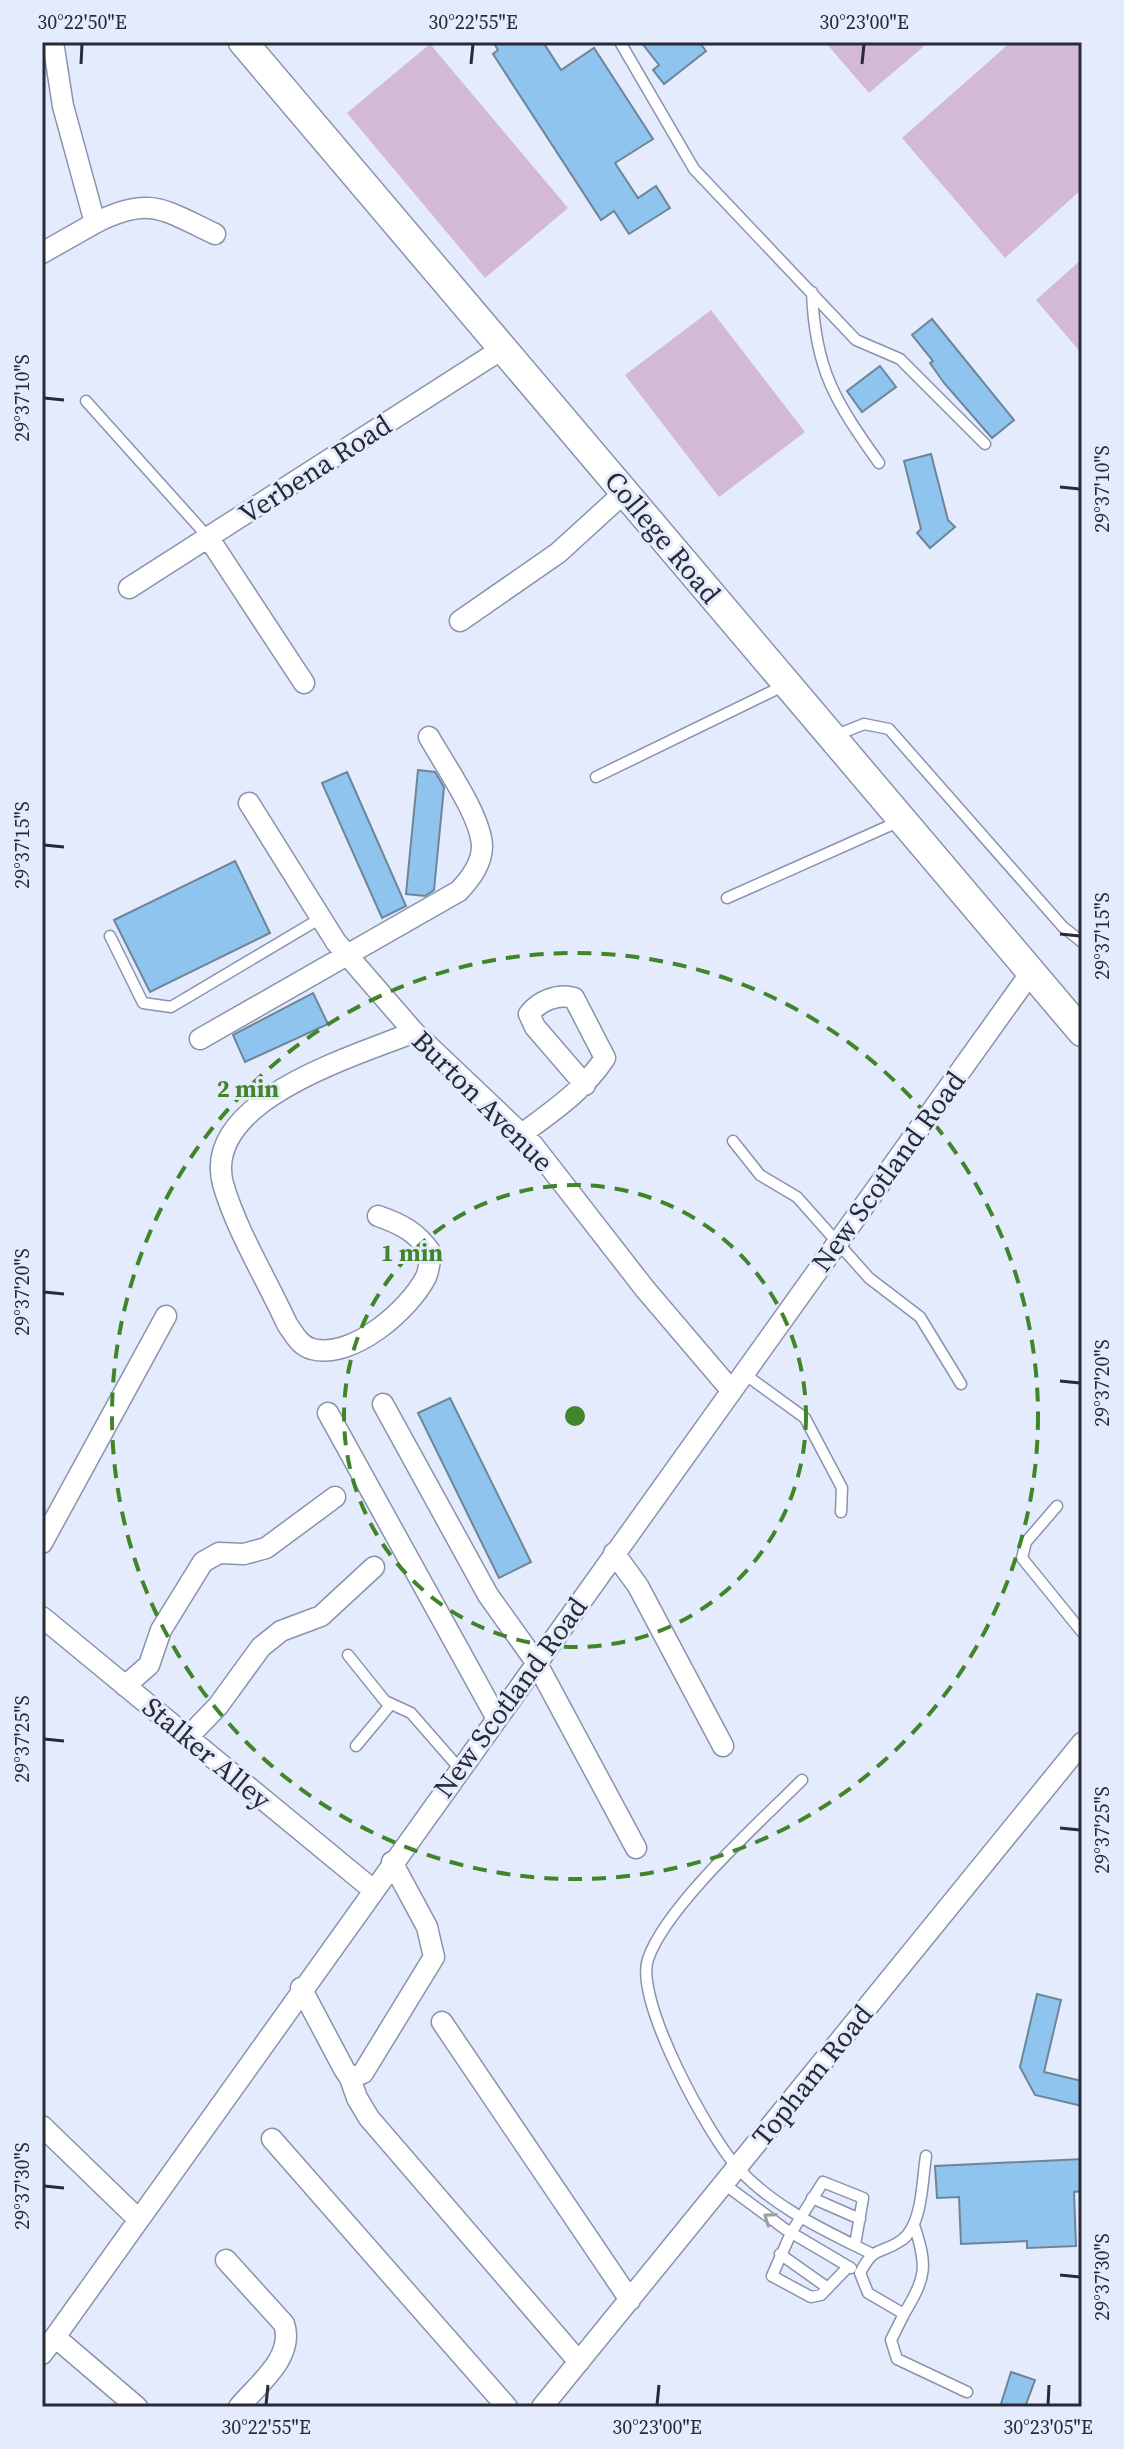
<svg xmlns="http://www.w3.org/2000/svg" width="1124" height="2449" viewBox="0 0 1124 2449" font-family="'Source Serif 4',serif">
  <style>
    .green { fill: #d4b9d7 }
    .building { fill: #8fc4ef; stroke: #6e8599; stroke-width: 2 }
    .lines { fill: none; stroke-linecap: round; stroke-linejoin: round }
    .lane-casing { stroke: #8a93ae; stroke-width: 13 }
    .street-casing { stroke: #8a93ae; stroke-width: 23 }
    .secondary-casing { stroke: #8a93ae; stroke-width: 31 }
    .lane { stroke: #fff; stroke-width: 10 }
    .street { stroke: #fff; stroke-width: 20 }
    .secondary { stroke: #fff; stroke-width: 28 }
    .oneway { stroke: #9ea0a5 }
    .ticks { fill: none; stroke: #282b36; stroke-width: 3 }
    .ring { fill: none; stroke: #41852a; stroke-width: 4; stroke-dasharray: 14 10 }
    .labels { text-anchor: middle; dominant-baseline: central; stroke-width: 6; stroke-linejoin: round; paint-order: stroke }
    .street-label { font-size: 28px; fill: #282b36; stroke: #e4ebfc }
    .centre { fill: #41852a; stroke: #e4ebfc; stroke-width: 4 }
    .ring-label { font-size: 24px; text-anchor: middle; font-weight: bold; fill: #41852a; stroke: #e4ebfc; stroke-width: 6; stroke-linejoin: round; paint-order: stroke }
    .neatline { fill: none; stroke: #282b36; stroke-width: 3 }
    .ticks-label { font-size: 20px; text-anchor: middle; fill: #282b36 }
  </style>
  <rect width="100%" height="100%" fill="#e4ebfc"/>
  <path class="green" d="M825 42H929L869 93Z
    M1011 42H1082V189L1005 258 902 138Z
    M430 44 568 208 485 278 347 113Z
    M1082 259V354L1036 300Z
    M711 310 805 432 719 497 625 375Z"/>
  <path class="building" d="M493 42H543L561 70 594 48 653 139 615 163 638 198 656 186 670 208 629 234 614 211 601 220 493 54 498 50Z
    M641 42H699L706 51 664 84 653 70 659 65Z
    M932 319 1014 420 992 438 944 383 930 363 933 361 912 335Z
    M880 366 896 387 862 412 847 391Z
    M931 454 948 520 955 527 930 548 917 533 921 529 904 461Z
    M418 770 435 772 444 787 434 890 425 896 406 894Z
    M347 772 406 906 382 918 322 783Z
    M235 861 270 933 150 992 114 920Z
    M313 993 328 1024 245 1062 233 1035Z
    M450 1398 531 1562 499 1578 418 1413Z
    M1037 1994 1061 2000 1044 2072 1082 2081V2106L1035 2095 1020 2067Z
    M1082 2159V2191L1074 2192 1076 2246 1027 2248V2241L961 2244 959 2197 937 2198 935 2166Z
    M1011 2372 1035 2380 1025 2407H1000Z"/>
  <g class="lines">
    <defs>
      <path id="lane" d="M620 42 694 169 856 340 900 359 985 444
        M812 292C815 370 835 401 879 463
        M86 401 208 537
        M834 736 864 724 889 729 1063 927 1082 942
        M596 777 785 685
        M727 898 900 821
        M110 936 143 1003 171 1007 321 918
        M733 1141 760 1175 797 1197 869 1278 920 1317 961 1384
        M743 1373 805 1418 842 1488 841 1512
        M1057 1506 1026 1542 1022 1558 1082 1632
        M348 1655 385 1701 411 1713 459 1768
        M356 1746 391 1704
        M802 1780C760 1822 666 1906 648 1959 634 2000 709 2137 738 2168 773 2207 824 2230 870 2253
        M926 2156C922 2180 923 2224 902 2240 879 2256 875 2244 860 2273L868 2293 904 2314 891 2340 897 2359 967 2392
        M724 2184 785 2229 851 2268
        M812 2198 860 2219
        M780 2254 828 2288
        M848 2267 821 2295 811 2297 772 2276 791 2233 823 2182 863 2198 855 2245
        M904 2314C926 2277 928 2267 914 2225"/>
      <path id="street" d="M95 223C150 195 164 210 215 234
        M42 253 95 223 63 106 53 42
        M208 537 304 683
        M129 588 502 349
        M460 621 558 553 626 491
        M249 803 336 942 414 1032 533 1145 645 1289 731 1390
        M200 1039 459 891C470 879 482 864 482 846 481 816 444 764 429 737
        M522 1134C554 1110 583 1091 605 1058L574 998C558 993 539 1001 529 1014L535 1027 585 1085
        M378 1216C401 1224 417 1232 431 1253 430 1260 429 1270 426 1277 409 1310 352 1360 312 1349 300 1346 294 1334 287 1324 266 1278 237 1232 223 1184 201 1100 356 1056 414 1032
        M383 1404 488 1595 536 1662 636 1848
        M328 1413 496 1717
        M42 1543 166 1316
        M614 1553 638 1586 723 1746
        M42 1617 372 1889
        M125 1686 149 1665 161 1630 203 1562 219 1553 244 1554 266 1548 335 1497
        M188 1737 218 1706 261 1647 281 1631 321 1616 374 1567
        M301 1988 344 2069 350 2078 363 2073 434 1957 427 1927 392 1862
        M442 2022 630 2300
        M350 2078 357 2098 369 2118 579 2362
        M42 2126 137 2218
        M272 2139 507 2407
        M226 2260 284 2324C295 2357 258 2384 239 2407
        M42 2354 55 2337
        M137 2407 55 2337 1032 971
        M542 2407 1082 1743"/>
      <path id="secondary" d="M243 42 1082 1032"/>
    </defs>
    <use href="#lane" class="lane-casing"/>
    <use href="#street" class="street-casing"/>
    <use href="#secondary" class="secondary-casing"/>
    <use href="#lane" class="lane"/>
    <use href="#street" class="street"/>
    <use href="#secondary" class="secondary"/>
  </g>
  <defs><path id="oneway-chevron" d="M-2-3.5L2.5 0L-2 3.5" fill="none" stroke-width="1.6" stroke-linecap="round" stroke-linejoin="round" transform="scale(2)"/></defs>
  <use class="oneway" href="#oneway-chevron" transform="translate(769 2218) rotate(-145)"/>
  <path class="ticks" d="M81 64 82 44M471 64 473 44M862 64 864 44M44 398 64 400M1060 487 1080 489M44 845 64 847M1060 934 1080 936M44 1292 64 1294M1060 1381 1080 1383M44 1739 64 1741M1060 1828 1080 1830M44 2186 64 2188M1060 2275 1080 2277M266 2405 268 2385M657 2405 659 2385M1048 2405 1049 2385"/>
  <g class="ring">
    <circle cx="575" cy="1416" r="231"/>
    <circle cx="575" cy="1416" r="463"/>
  </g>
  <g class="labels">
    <g class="street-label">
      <text transform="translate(315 469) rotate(-33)">Verbena Road</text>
      <text transform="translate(663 537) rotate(50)">College Road</text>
      <text transform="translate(483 1101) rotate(45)">Burton Avenue</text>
      <text transform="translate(888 1171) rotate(-54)">New Scotland Road</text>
      <text transform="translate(510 1697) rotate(-54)">New Scotland Road</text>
      <text transform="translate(207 1753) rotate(40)">Stalker Alley</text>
      <text transform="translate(812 2075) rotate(-51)">Topham Road</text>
    </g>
  </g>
  <circle cx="575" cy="1416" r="12" class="centre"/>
  <g class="ring-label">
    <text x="248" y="1097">2 min</text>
    <text x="412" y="1261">1 min</text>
  </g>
  <rect width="1124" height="2449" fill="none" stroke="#e4ebfc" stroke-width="88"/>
  <rect x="44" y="44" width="1036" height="2361" class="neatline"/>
  <g class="ticks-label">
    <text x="82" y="29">30°22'50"E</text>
    <text x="473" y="29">30°22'55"E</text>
    <text x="864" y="29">30°23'00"E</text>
    <text transform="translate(22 398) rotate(-90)" y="7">29°37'10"S</text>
    <text transform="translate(1102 489) rotate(-90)" y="7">29°37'10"S</text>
    <text transform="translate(22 845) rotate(-90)" y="7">29°37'15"S</text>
    <text transform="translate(1102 936) rotate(-90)" y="7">29°37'15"S</text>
    <text transform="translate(22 1292) rotate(-90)" y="7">29°37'20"S</text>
    <text transform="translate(1102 1383) rotate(-90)" y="7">29°37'20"S</text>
    <text transform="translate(22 1739) rotate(-90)" y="7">29°37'25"S</text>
    <text transform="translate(1102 1830) rotate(-90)" y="7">29°37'25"S</text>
    <text transform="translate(22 2186) rotate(-90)" y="7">29°37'30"S</text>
    <text transform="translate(1102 2277) rotate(-90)" y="7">29°37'30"S</text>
    <text x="266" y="2434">30°22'55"E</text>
    <text x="657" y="2434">30°23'00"E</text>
    <text x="1048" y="2434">30°23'05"E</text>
  </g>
</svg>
